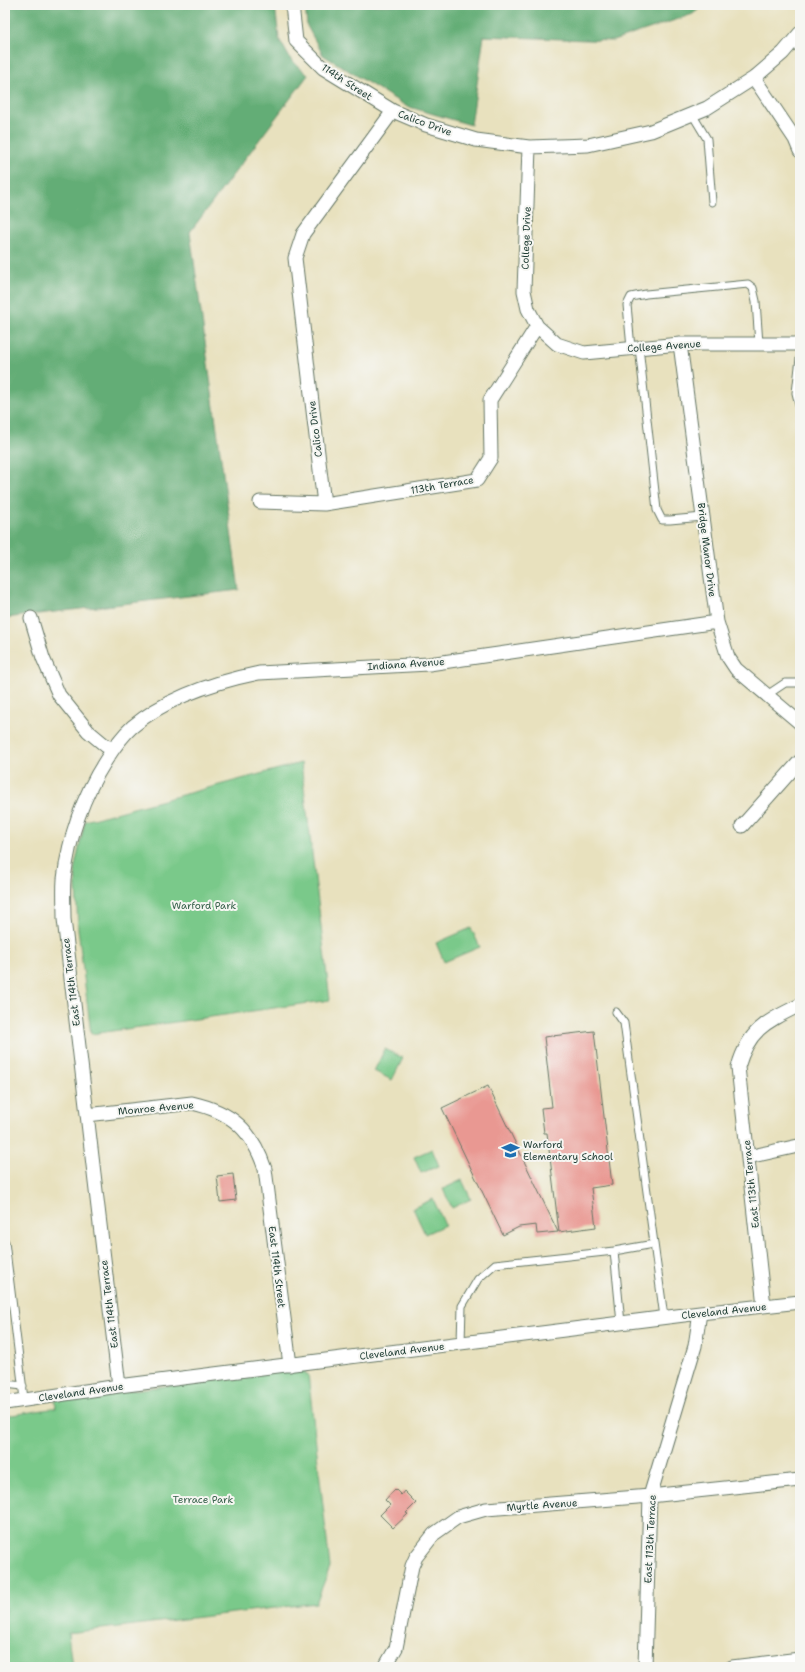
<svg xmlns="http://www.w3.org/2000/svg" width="805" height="1672" viewBox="0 0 805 1672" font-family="'Shantell Sans',sans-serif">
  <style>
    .green { fill: #7ac98a; stroke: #4c835f }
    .forest { fill: #63ad76; stroke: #417555 }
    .building { fill: #e99892 }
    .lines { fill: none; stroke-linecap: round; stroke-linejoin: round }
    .service-casing { stroke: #657664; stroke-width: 9 }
    .minor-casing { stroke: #657664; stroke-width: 15 }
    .service { stroke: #fff; stroke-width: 7 }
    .minor { stroke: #fff; stroke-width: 13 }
    .labels { text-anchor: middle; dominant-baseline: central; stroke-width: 4; stroke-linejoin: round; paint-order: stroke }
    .street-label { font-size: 10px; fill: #1f3d34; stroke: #f6f6f2 }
    .park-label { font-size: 10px; fill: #36604a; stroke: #f6f6f2 }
    .poi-label { font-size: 10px; fill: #1f3d34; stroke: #f6f6f2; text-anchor: start }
  </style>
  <rect width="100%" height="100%" fill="#f6f6f2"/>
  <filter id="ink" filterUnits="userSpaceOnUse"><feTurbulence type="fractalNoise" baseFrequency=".025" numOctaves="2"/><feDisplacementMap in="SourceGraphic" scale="8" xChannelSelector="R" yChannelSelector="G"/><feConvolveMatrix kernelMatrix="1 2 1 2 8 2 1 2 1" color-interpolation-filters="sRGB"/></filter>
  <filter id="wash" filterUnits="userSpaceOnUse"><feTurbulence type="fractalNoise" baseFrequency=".012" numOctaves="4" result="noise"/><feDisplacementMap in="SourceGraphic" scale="16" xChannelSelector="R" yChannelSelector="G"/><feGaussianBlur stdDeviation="0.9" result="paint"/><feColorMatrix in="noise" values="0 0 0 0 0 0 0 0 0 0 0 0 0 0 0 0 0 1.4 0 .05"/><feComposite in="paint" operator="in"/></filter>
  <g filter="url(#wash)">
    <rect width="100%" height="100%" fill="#e8e1be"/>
    <path class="green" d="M301 763 330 1000 91 1034 78 929 75 866 85 821Z
      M471 928 480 947 444 962 436 943Z
      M385 1049 403 1058 392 1080 374 1071Z
      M432 1149 439 1166 421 1173 414 1157Z
      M462 1180 471 1199 452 1208 443 1189Z
      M433 1199 445 1225 425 1234 413 1208Z
      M5 1329 11 1380 5 1379Z
      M305 1368V1374H308L330 1567 316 1603 68 1633 72 1667H5V1416L56 1408 55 1400Z"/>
    <path class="forest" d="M5 5H275L279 39 291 60 308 75 190 232 239 590 5 618Z
      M305 5H703L693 14 613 41 484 36 471 125 406 106 323 55 307 26Z"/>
    <g id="blocks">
      <path class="building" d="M594 1031 612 1185 591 1188 596 1227 559 1232 547 1133H544L541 1108 552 1107 544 1037Z
        M488 1086 558 1232 537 1234 536 1225 519 1227 503 1235 442 1108Z
        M233 1174 236 1200 220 1202 217 1176Z
        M395 1489 401 1495 404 1491 416 1503 406 1513 408 1514 393 1528 380 1515 390 1505 385 1500Z"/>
    </g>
  </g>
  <g filter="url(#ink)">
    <use href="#blocks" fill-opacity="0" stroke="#657664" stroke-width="1"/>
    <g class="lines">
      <defs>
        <path id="service" d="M692 114 707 139 712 202
          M639 347 657 510 662 520H670L703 517
          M631 348 627 305 631 297 646 294 748 284 753 288 756 301 759 344
          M800 358 796 393 800 409
          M767 695 785 683H800
          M616 1012 624 1023 664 1317
          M5 1242 24 1399
          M614 1251 654 1244
          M461 1343 462 1306 478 1279 495 1264 614 1251 621 1323
          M5 1384 23 1386"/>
        <path id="minor" d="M292 5 296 41 323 68 393 111 426 125 476 140 529 147 588 145 651 131 707 108 754 78 783 53 800 33
          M754 78 795 139 800 151
          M529 147 524 291 528 309 537 326 557 344 584 353 680 344H800
          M680 344 717 622 728 657 736 669 800 723
          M260 502 324 504 477 480 491 458 490 400 537 326
          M324 504 295 258 303 234 393 111
          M31 618 43 658 59 695 88 731 106 746 114 748
          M742 826 800 761
          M87 1115 192 1103C232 1112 252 1130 265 1169L290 1365
          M748 1157 798 1146
          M764 1306 738 1067C749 1029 766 1022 800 1005
          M119 1386 64 919C64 906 63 892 64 879 69 837 83 796 106 760 113 749 122 736 132 727 167 697 215 682 259 673L429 664 717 622
          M5 1403 119 1386 700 1313 800 1302
          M385 1667 396 1648 412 1566 416 1557 434 1534 458 1517 486 1509 650 1496 800 1480
          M645 1667 650 1496 695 1346 700 1313
          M732 1667 800 1659"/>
      </defs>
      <use href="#service" class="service-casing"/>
      <use href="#minor" class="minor-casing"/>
      <use href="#service" class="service"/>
      <use href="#minor" class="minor"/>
    </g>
  </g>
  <defs>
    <symbol id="school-bare" viewBox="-9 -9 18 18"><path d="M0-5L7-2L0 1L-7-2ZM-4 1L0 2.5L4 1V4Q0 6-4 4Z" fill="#1f6fb2" stroke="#f6f6f2" stroke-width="2.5" paint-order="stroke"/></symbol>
  </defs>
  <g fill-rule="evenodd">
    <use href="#school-bare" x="498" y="1138" width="25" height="25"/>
  </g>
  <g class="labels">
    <g class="street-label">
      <text transform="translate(347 82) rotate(33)">114th Street</text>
      <text transform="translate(425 123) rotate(20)">Calico Drive</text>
      <text transform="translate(526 238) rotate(-88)">College Drive</text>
      <text transform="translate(664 346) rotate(-4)">College Avenue</text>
      <text transform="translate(315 429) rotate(-97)">Calico Drive</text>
      <text transform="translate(442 485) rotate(-10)">113th Terrace</text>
      <text transform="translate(707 550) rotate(83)">Bridge Manor Drive</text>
      <text transform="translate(406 664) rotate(-4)">Indiana Avenue</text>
      <text transform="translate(71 982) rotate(-97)">East 114th Terrace</text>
      <text transform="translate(156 1108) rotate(-5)">Monroe Avenue</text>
      <text transform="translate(751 1184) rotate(-96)">East 113th Terrace</text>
      <text transform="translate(277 1267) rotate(83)">East 114th Street</text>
      <text transform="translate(109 1304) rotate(-97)">East 114th Terrace</text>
      <text transform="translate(724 1311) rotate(-6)">Cleveland Avenue</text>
      <text transform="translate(402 1351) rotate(-7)">Cleveland Avenue</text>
      <text transform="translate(81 1392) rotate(-8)">Cleveland Avenue</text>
      <text transform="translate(542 1505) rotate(-4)">Myrtle Avenue</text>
      <text transform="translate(650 1539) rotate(-87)">East 113th Terrace</text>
    </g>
    <g class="park-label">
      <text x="204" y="905">Warford Park</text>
      <text x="203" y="1499">Terrace Park</text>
    </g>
    <g class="poi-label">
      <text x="523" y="1144">Warford<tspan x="523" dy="12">Elementary School</tspan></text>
    </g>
  </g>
  <rect width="805" height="1672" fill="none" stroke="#f6f6f2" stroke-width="20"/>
</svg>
